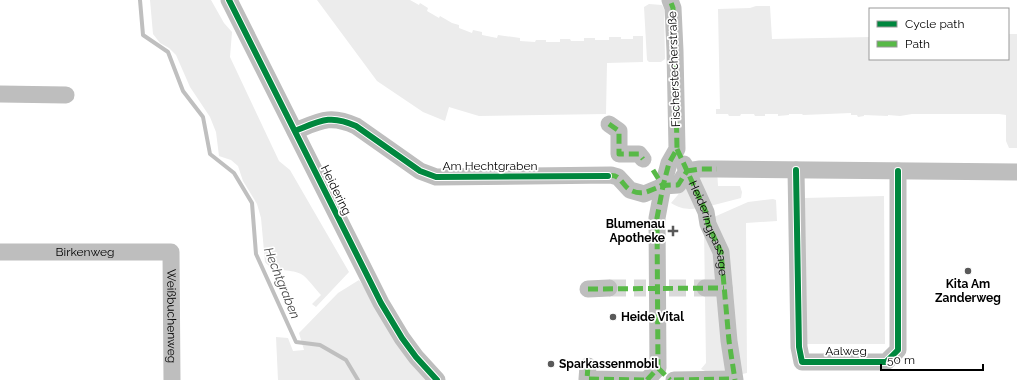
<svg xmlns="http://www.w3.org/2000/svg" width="1017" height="380" viewBox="0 0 1017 380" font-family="Raleway,sans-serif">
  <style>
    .green { fill: #ececec }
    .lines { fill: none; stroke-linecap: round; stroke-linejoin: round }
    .stream { stroke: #bfbfbf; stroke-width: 4 }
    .minor-tunnel { stroke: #d9d9d9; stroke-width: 17; stroke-dasharray: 17 8; stroke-linecap: butt }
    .minor { stroke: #bebebe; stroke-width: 17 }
    .quiet { stroke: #58b947; stroke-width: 5; stroke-dasharray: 10 5; stroke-linecap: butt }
    .cycleway-casing { stroke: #fff; stroke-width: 8 }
    .cycleway { stroke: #00873e; stroke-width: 6 }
    .poi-dot { fill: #595959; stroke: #fff; stroke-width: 1.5 }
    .labels { text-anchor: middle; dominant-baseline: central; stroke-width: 3.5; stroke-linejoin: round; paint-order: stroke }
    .street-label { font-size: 12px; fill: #000; stroke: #fff }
    .poi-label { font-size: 12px; font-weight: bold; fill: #000; stroke: #fff; text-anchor: start }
    .water-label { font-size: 13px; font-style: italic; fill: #444; stroke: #fff }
  </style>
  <rect width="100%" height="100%" fill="#fff"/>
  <path class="green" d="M150 0H211L224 23 232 32 230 57 279 161 290 170 349 272 316 307 312 304 321 295C316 290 307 277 301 274 289 268 274 273 265 262L261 218 257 204 243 181 238 166 231 160 219 156 216 132 210 117 190 87 176 55 169 48 160 43 153 34Z
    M317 0H410L419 5 420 3 428 8 427 11 439 18 440 16 452 23 459 25V28L472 33 473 30 482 32V35L497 38 498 35 520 38V41L535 42 536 40H546V42H560V39H570L571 41H584V38H595V40H609V37H621V39H633V36H643V62L607 63 606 114 479 116 449 107 445 121 423 112 377 81Z
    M649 4 662 5 664 9 665 59 661 62H649L647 60 644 7Z
    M756 6H770L772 39 870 37V59H1008V34H1017V148H1009L1006 141V115L999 114H912L900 116 888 115V116L864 115V116L858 117 857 115H851V113L803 115 802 114H789V115L778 116V114H765V116H755L754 114H741L740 116H729L728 114H716V109H720L718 9 750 8Z
    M717 169 718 186H740L742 192 741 198 710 206 697 181 702 173Z
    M688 183 699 208C688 210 681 209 671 203Z
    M884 196 885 344H806L804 198Z
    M773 199 776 200 777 221 746 223 747 373 742 374 714 217 748 202Z
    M704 228 718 251 728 371 707 372 701 369 706 363Z
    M359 280 415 362 431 380H278L276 337 288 338 293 351 304 350 299 333 338 293Z"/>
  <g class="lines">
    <path class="stream" d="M140 0 143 35 168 52 183 91 203 117 210 154 234 173 252 203 256 254 296 342 320 345 346 360 358 380"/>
    <path class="minor-tunnel" d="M609 288H646
      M669 288H705"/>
    <g class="minor">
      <path d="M229 0 381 303 402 338 416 357 437 380"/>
      <path d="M0 94 66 95"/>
      <path d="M609 124 619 131V154H639L643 159"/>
      <path d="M295 131C320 121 330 114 356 126L420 171 436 177 611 175 618 177 630 190 644 194 663 186 678 185 687 171"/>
      <path d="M684 164 706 212 708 224 721 252 729 341 735 380"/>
      <path d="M796 170 799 347 802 362H886L898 350V171"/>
      <path d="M687 171 700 169H717L1017 172"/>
      <path id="s1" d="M0 252H171L172 380"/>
      <path d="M705 288H724"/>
      <path d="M588 289 609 288"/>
      <path d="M588 366 587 379 647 380"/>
      <path d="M647 380 658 368 657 218 663 186 669 163 677 149 675 51 673 8 670 0"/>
      <path d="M674 380 734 379"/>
    </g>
    <g class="quiet">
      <path d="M609 124 619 131V154H639L643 159"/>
      <path id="s2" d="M677 149 706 212 708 224 721 252 729 341 735 380"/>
      <path d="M653 170 663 186"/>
      <path d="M687 171 700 169H717"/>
      <path d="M608 176C620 173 622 185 630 190 644 197 650 189 663 186 667 185 673 185 678 185L687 171"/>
      <path d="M588 289 724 288"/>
      <path d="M588 366 587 379 647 380"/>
      <path d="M658 368 670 380"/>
      <path d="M647 380 658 368 657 218 663 186 669 163 677 149 675 51 673 8 670 0"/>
      <path d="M674 380 734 379"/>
    </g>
    <defs>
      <path id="cycleway" d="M229 0 381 303 402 338 416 357 437 380
        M295 131C320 121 330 114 356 126L420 171 436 177 608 176
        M796 170 799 347 802 362H886L898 350V171"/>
    </defs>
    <use href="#cycleway" class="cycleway-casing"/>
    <use href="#cycleway" class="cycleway"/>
  </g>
  <g class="poi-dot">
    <path d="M671 225h4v4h4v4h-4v4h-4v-4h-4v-4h4z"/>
    <circle cx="968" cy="271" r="4"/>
    <circle cx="613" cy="317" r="4"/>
    <circle cx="551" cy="364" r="4"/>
  </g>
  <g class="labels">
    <g class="street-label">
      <text transform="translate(674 69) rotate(-92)">Fischerstecherstraße</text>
      <text x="490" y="166">Am Hechtgraben</text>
      <text transform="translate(336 190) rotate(64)">Heidering</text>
      <text stroke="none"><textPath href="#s2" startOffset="86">Heideringpassage</textPath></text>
      <text stroke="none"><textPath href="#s1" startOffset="85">Birkenweg</textPath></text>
      <text stroke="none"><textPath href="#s1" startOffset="235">Weißbuchenweg</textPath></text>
      <text x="846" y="351">Aalweg</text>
    </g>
    <g class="poi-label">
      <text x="665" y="224" text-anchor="end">Blumenau<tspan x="665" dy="14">Apotheke</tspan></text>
      <text x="968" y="284" text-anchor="middle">Kita Am<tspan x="968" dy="14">Zanderweg</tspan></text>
      <text x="621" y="317">Heide Vital</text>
      <text x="559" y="364">Sparkassenmobil</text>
    </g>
    <g class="water-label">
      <text transform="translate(282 283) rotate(68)">Hechtgraben</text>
    </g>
  </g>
  <rect x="869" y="8" width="140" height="52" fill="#ffffff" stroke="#999999"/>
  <rect x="877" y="21" width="20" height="6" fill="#00873e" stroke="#999999"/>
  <text x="905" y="28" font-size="12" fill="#000000">Cycle path</text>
  <rect x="877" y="41" width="20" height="6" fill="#58b947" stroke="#999999"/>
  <text x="905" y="48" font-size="12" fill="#000000">Path</text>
  <path d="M881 364v6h102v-6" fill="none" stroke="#000000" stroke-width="2"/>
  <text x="887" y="364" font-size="12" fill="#000000" stroke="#ffffff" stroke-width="3" paint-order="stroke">50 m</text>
</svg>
